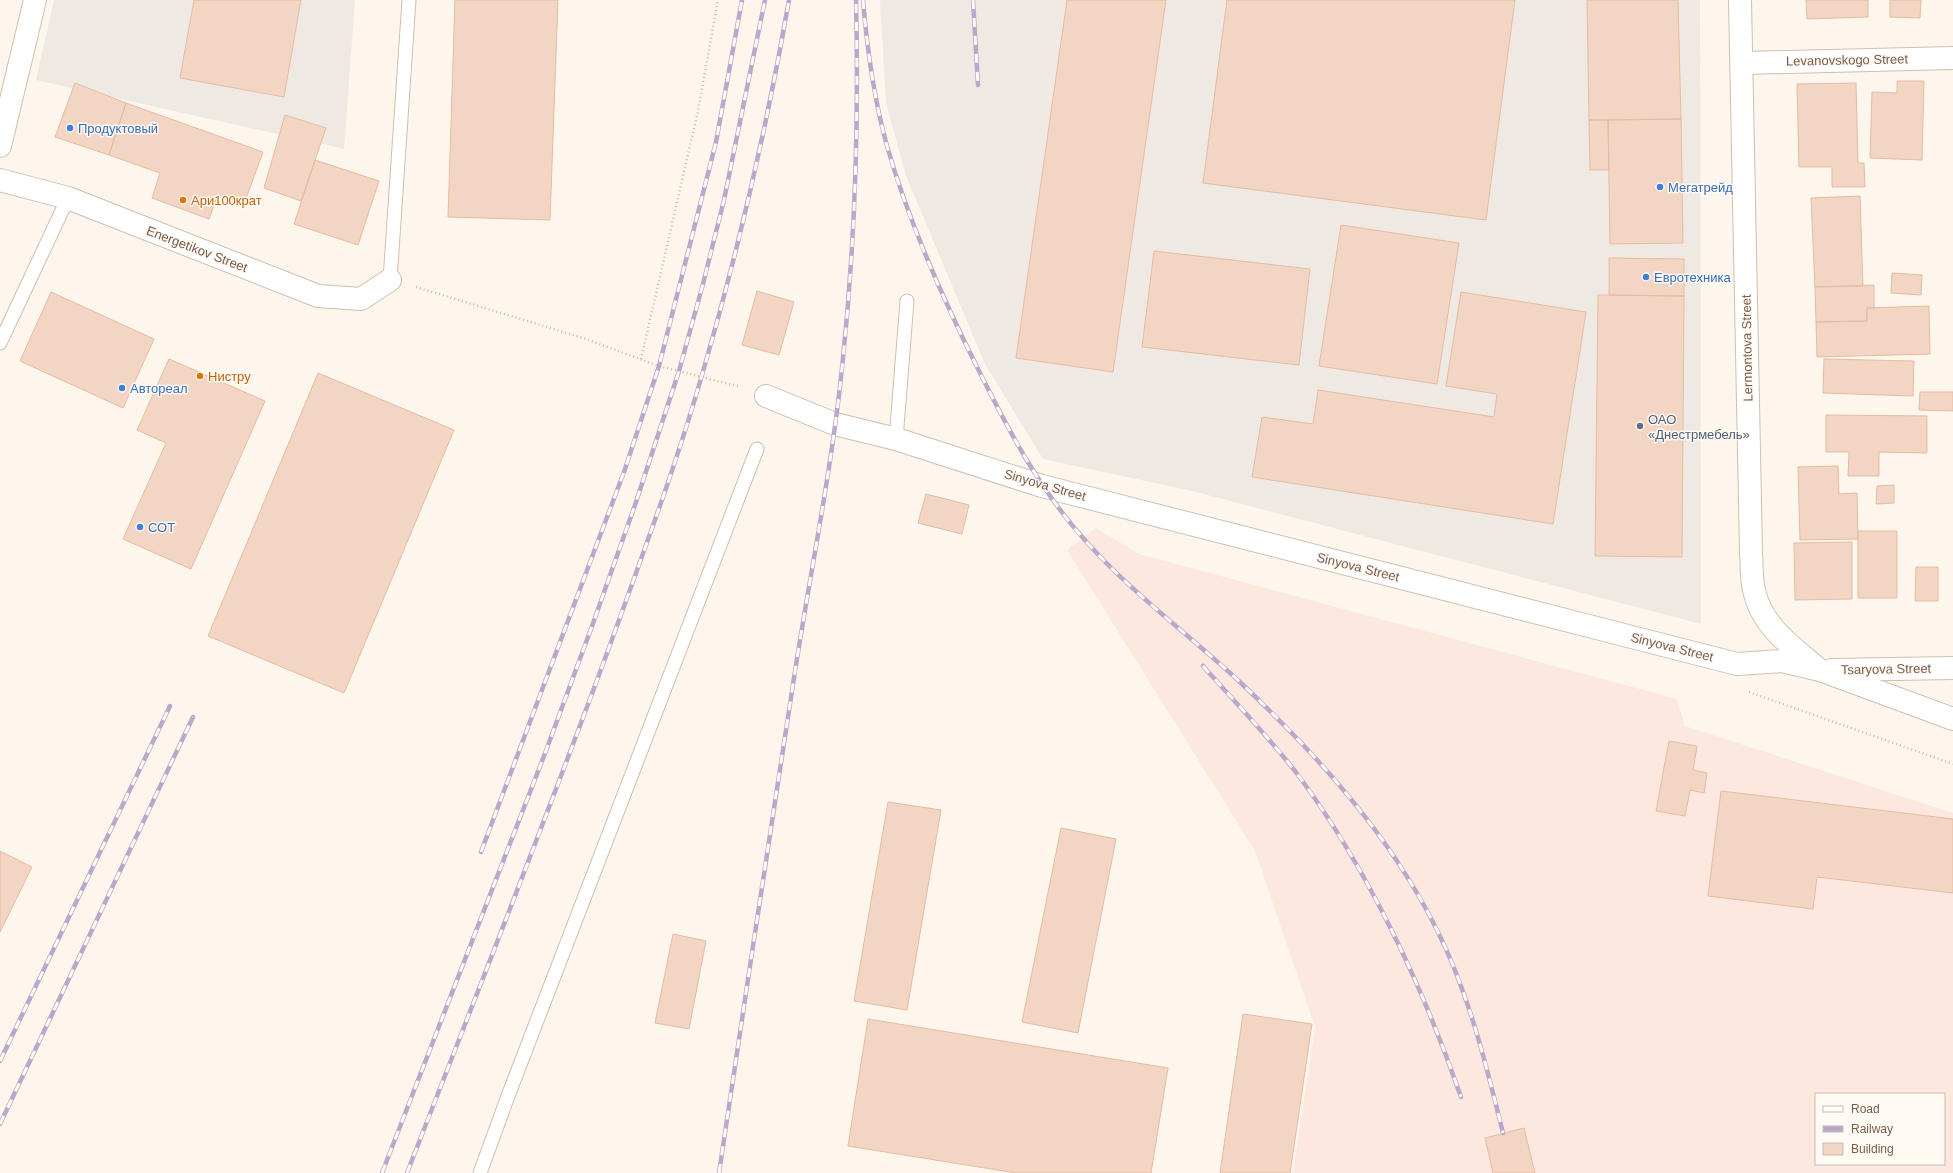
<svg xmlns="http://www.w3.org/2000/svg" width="1953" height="1173" viewBox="0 0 1953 1173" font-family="Arial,sans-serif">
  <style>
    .commercial { fill: #fde8e0; fill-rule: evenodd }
    .industrial { fill: #efe9e4 }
    .building { fill: #f3d5c3; stroke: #e6bba3 }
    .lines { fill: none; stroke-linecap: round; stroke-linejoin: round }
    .service-casing { stroke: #d1beb0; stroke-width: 15 }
    .minor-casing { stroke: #d1beb0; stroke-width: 24 }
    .path { stroke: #d9b8a5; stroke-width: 2.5; stroke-dasharray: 1 3; stroke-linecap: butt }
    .service { stroke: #fff; stroke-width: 13 }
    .minor { stroke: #fff; stroke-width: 22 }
    .rail-casing { stroke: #b9a8c9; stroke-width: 4.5 }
    .rail { stroke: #fffaf3; stroke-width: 3; stroke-dasharray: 9; stroke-linecap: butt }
    .shop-dot { fill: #3f7fe0; stroke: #fffaf3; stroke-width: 1.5 }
    .food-dot { fill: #e8710a; stroke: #fffaf3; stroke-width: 1.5 }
    .service-dot { fill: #5c6f8a; stroke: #fffaf3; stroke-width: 1.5 }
    .labels { text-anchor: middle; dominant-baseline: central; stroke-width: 3; stroke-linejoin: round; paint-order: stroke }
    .street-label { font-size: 13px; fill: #7a5c4d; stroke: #fffaf3 }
    .shop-label { font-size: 13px; fill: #366cbe; stroke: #fffaf3; text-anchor: start }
    .food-label { font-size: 13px; fill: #c56008; stroke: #fffaf3; text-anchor: start }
    .service-label { font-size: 13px; fill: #4e5e75; stroke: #fffaf3; text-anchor: start }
  </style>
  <rect width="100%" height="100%" fill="#fdf6ec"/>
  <path class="commercial" d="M1096 528 1139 554 1677 699 1685 726 1953 813V1173H1293L1315 1027 1255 851 1067 550ZM1816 1094H1944V1164H1816Z"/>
  <path class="industrial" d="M54 0H355L344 149 36 80Z
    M880 0H1700L1701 624 1192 491 1043 459 985 364 906 176 886 103Z"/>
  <path class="building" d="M194 0H301L284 97 180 78Z
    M455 0H558L550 220 448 217Z
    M1067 0H1166L1113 372 1016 358Z
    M1227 0H1515L1486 220 1203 183Z
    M1587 0H1678L1681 119 1589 120Z
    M1806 0H1868V17L1807 19Z
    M1890 0H1921L1920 18 1890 17Z
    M1897 81H1924L1922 160 1870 158 1872 92 1897 93Z
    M75 83 126 103 109 155 55 137Z
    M1856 83 1858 163H1864L1865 187H1832V167H1799L1797 84Z
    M126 103 263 152 244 204 218 195 209 219 152 198 160 173 109 155Z
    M285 115 326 128 301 201 264 188Z
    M1681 119 1683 243 1610 244 1608 120Z
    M1589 120H1608L1609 170H1590Z
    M315 160 379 181 358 245 294 224Z
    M1860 196 1863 286 1815 287 1811 198Z
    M1341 225 1459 243 1437 384 1319 366Z
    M1154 251 1310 269 1299 365 1142 347Z
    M1609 258 1684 259V296L1609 295Z
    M1892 273 1922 275 1921 295 1891 293Z
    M1874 285V308H1867V321L1816 322 1815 287Z
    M757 291 794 302 779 355 742 345Z
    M51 292 154 339 123 408 20 361Z
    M1461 292 1586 312 1553 524 1252 477 1262 417 1313 424 1318 390 1494 417 1497 394 1446 386Z
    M1598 295 1684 296 1682 557 1595 556Z
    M1929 306 1930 354 1817 357 1816 322 1867 321V308Z
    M169 359 265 401 191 569 123 539 166 443 137 430Z
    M1824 359 1914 361 1913 396 1823 393Z
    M318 373 454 430 344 693 208 636Z
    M1920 392H1953V411L1919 410Z
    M1826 415 1927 416V453L1879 452V476H1848L1849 452H1826Z
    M1838 466 1839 494 1857 493 1858 539 1800 540 1798 467Z
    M1894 485V503L1876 504 1877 486Z
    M926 494 969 505 962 534 918 523Z
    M1858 531H1897V598H1858Z
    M1852 542V599L1795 600 1794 543Z
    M1916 567H1938V601H1915Z
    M1669 741 1697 746 1693 770 1707 773 1704 793 1690 790 1685 816 1656 811Z
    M1721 791 1953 819V893L1817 877 1813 909 1708 896Z
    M888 802 941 810 907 1010 854 1001Z
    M1061 828 1116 839 1078 1033 1022 1022Z
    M0 851 32 867 0 932Z
    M673 934 706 941 689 1029 655 1023Z
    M1243 1014 1312 1024 1290 1173H1220Z
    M868 1019 1168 1068 1151 1173H1016L848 1146Z
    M1524 1128 1535 1173H1493L1485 1138Z"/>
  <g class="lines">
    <defs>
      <path id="service" d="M390 280 409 0
        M0 343 68 198
        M896 439 907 301
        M480 1173 508 1096 757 449"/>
      <path id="minor" d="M1740 0 1751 553C1752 565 1751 578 1754 590 1761 625 1790 645 1816 667
        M1742 63 1953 58
        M0 146 35 0
        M0 180 68 198 318 296 361 299 390 280
        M766 396 835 424 896 439 1042 486 1737 664 1782 661 1820 670 1953 719
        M1832 670 1953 668"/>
    </defs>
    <use href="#service" class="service-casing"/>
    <use href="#minor" class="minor-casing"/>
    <path class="path" d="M416 287 583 338 659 366 741 387
      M641 359 698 111 718 0
      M1749 692 1953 764"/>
    <use href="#service" class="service"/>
    <use href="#minor" class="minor"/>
    <defs>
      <path id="rail" d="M863 0C867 48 874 99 887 146 909 223 942 297 978 369 1008 429 1039 489 1084 539 1131 593 1190 635 1242 684 1318 756 1390 835 1437 930 1469 994 1486 1064 1503 1133
        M973 0 978 85
        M1203 666C1235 702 1269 737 1298 775 1368 869 1423 987 1461 1097
        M481 852 624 472 659 366 716 142 742 0
        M0 1061 170 706
        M0 1124 193 717
        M382 1173 544 756 591 629 635 505 679 371 703 284 724 200 765 0
        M407 1173C477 993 548 815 614 634 645 548 677 462 702 375 738 252 767 126 789 0
        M719 1173C743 1012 767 852 792 691 808 583 831 476 842 368 855 246 859 123 856 0"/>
    </defs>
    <use href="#rail" class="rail-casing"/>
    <use href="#rail" class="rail"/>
  </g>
  <g class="shop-dot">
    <circle cx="70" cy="128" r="4"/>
    <circle cx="1660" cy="187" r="4"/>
    <circle cx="1646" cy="277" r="4"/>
    <circle cx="122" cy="388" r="4"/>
    <circle cx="140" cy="527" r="4"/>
  </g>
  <g class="food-dot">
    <circle cx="183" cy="200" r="4"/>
    <circle cx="200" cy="376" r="4"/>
  </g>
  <circle class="service-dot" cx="1640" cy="426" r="4"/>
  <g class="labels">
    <g class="street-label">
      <text transform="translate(1847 60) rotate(-1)">Levanovskogo Street</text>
      <text transform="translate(197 249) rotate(21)">Energetikov Street</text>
      <text transform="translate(1747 348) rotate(-91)">Lermontova Street</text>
      <text transform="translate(1045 485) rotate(16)">Sinyova Street</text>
      <text transform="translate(1358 567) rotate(14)">Sinyova Street</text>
      <text transform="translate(1672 647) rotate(14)">Sinyova Street</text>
      <text transform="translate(1886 669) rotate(-1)">Tsaryova Street</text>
    </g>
    <g class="shop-label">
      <text x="78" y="128">Продуктовый</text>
      <text x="1668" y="187">Мегатрейд</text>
      <text x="1654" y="277">Евротехника</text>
      <text x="130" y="388">Автореал</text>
      <text x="148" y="527">СОТ</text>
    </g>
    <g class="food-label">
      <text x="191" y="200">Ари100крат</text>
      <text x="208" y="376">Нистру</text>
    </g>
    <g class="service-label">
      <text x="1648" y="419">ОАО<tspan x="1648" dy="15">«Днестрмебель»</tspan></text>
    </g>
  </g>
  <rect x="1815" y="1093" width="130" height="72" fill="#fffaf3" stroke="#cabbb1"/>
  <rect x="1823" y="1106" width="20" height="6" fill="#ffffff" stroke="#cabbb1"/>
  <text x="1851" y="1113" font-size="12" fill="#7a5c4d">Road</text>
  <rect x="1823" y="1126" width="20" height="6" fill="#b9a8c9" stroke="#cabbb1"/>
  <text x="1851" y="1133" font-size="12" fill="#7a5c4d">Railway</text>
  <rect x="1823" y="1143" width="20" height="12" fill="#f3d5c3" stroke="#cabbb1"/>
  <text x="1851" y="1153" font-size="12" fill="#7a5c4d">Building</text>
</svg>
